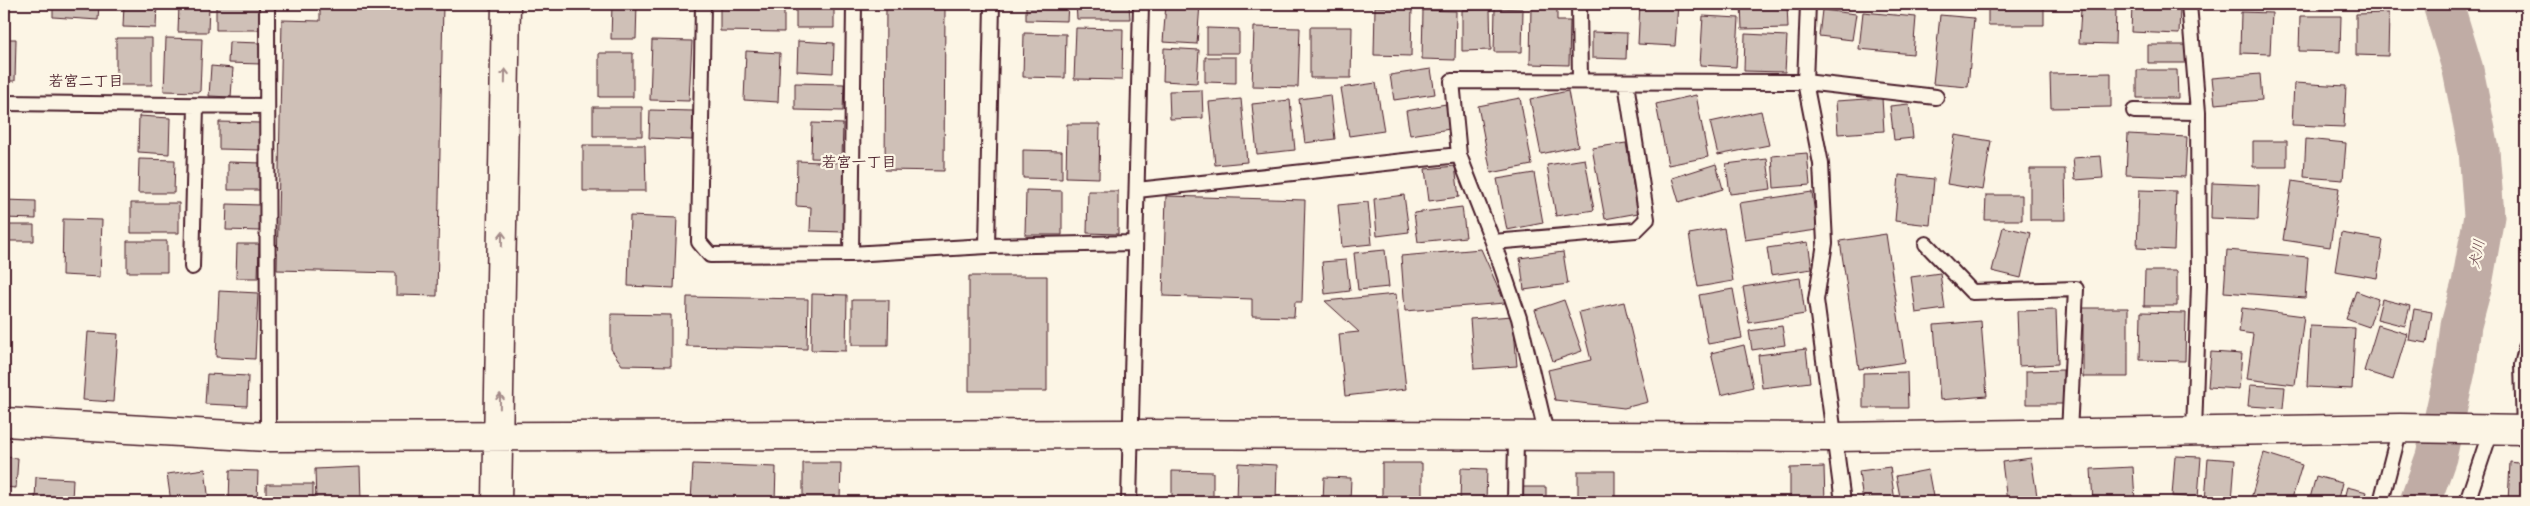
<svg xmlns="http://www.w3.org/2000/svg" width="2530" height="506" viewBox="0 0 2530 506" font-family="Delius,'Klee One',sans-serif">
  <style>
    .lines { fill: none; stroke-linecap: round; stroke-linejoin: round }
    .river { stroke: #c0aca5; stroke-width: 41 }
    .building { fill: #cfc0b7; stroke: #4a1f2b }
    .lane-casing { stroke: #4a1f2b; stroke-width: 18 }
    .secondary-casing { stroke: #4a1f2b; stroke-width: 31 }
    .lane { stroke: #fcf5e5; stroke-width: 14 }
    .secondary { stroke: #fcf5e5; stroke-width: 28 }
    .oneway { stroke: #a38a88 }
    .labels { text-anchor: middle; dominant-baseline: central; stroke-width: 4.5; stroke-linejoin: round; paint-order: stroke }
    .neighbourhood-label { font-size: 15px; font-weight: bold; fill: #4a1f2b; stroke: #fcf5e5 }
    .water-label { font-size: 15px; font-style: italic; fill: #6d4950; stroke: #fcf5e5 }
  </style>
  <rect width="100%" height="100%" fill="#fcf5e5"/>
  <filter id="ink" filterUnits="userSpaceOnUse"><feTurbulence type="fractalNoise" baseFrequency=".02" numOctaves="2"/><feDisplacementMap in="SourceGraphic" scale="10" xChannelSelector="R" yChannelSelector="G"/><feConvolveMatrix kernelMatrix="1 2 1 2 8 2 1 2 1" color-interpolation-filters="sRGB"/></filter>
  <g filter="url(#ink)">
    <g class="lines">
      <path class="river" d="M2420 502 2436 457 2456 366 2461 325 2472 284 2484 216 2479 150 2463 70 2443 4"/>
    </g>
    <path class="building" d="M53 4H99L98 20 53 17Z
      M124 4H157L156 28 123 27Z
      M179 4H209L208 32H178Z
      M216 4H266L265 30H216Z
      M320 4H443L437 296 396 295V273L277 270 282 20 320 21Z
      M612 4H637L636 39H611Z
      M720 4H784V32L720 31Z
      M796 4H834V28H796Z
      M886 4H945L944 171 885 170Z
      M1026 4H1068L1067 21 1026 20Z
      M1076 4H1129L1130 19H1077Z
      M1166 4H1200L1197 44 1163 42Z
      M1640 4H1678L1675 46 1638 44Z
      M1741 4H1787L1788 28 1742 29Z
      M1988 4H2044V25H1988Z
      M2318 4H2363V6L2319 9Z
      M1531 5H1557V21H1570L1569 65 1530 64Z
      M2132 5 2180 7 2179 34 2131 32Z
      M1375 7 1412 8 1411 56 1374 55Z
      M1495 8 1523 9 1522 52H1494Z
      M1490 9 1491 50 1462 51V10Z
      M2081 9 2116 10 2115 44 2079 43Z
      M1423 10 1456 11 1455 60 1422 59Z
      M1822 10 1856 14 1852 40 1819 36Z
      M1863 12 1916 17 1913 54 1859 49Z
      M2241 12 2272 13 2270 54 2240 53Z
      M2389 13 2388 56 2356 55V14Z
      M1940 15 1974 18 1968 87 1933 84Z
      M1703 16 1739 18 1736 67 1700 65Z
      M2300 16H2341L2340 52 2299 51Z
      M1254 27 1300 28 1298 87 1252 86Z
      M1310 27H1352L1351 78H1310Z
      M1076 28 1123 29 1122 80 1074 79Z
      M1207 28 1239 29V53H1207Z
      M1592 32 1627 33 1626 59 1592 58Z
      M1024 33 1066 34 1065 78 1023 77Z
      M1745 34 1787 36 1785 72 1744 71Z
      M116 38H152V85H116Z
      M166 38 202 39 200 92 164 91Z
      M4 39H16L15 81H4Z
      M652 40 692 41 689 101 650 100Z
      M798 41 834 43 833 73 797 71Z
      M229 42 262 43 261 64 228 63Z
      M2148 45H2186V63H2148Z
      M1164 48 1199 50 1197 83 1163 81Z
      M746 51 780 53 778 102 744 100Z
      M599 53H633V97H599Z
      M1205 57H1236V83L1205 82Z
      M211 66 233 68 231 97 209 96Z
      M1431 69 1435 94 1394 100 1390 75Z
      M2137 70H2177L2178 98H2137Z
      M2111 73V107L2051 108 2050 74Z
      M2260 74 2262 100 2215 104 2212 78Z
      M795 83 844 84 843 111 795 110Z
      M1376 83 1384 131 1349 136 1341 88Z
      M2294 83 2346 86 2344 127 2292 125Z
      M1202 90 1203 118 1170 119 1169 91Z
      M1568 91 1578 146 1541 154 1530 99Z
      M1330 95 1335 139 1305 143 1299 99Z
      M1696 95 1708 157 1668 165 1656 104Z
      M1520 98 1532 165 1491 173 1478 106Z
      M1882 98 1884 131 1838 134 1836 101Z
      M1241 99 1247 162 1215 165 1209 102Z
      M1290 100 1295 150 1257 154 1252 104Z
      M1446 104 1450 129 1410 135 1406 111Z
      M1909 104 1913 138 1894 140 1890 106Z
      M593 107H642V136H593Z
      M650 110 693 111 692 140 649 138Z
      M1761 111 1769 145 1718 155 1710 122Z
      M139 116 170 118 169 154 138 152Z
      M219 122 261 123V150L219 149Z
      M812 123 843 124 842 159 811 158Z
      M1067 124H1100L1099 178 1066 177Z
      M2128 134 2187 137 2185 177 2126 175Z
      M1955 135 1991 141 1983 190 1947 184Z
      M2306 139 2346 143 2343 180 2304 177Z
      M2253 141H2287V167H2253Z
      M1626 143 1638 213 1605 219 1592 148Z
      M583 145H645L646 191H583Z
      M1023 150 1062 151V179L1023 178Z
      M1807 153 1810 185 1774 188 1772 156Z
      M2101 156 2103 178 2075 180 2073 158Z
      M139 159 175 160 174 193H138Z
      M1585 159 1594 210 1556 216 1547 165Z
      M1767 159 1771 189 1730 194 1726 164Z
      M797 161 846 163 844 232 810 231 811 207 796 206Z
      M228 162 263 163 262 190H228Z
      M1716 164 1723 189 1679 202 1672 178Z
      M1455 166 1459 197 1429 201 1425 169Z
      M2030 169H2065L2066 220H2030Z
      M1534 173 1543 223 1507 230 1497 179Z
      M1899 175 1934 179 1930 225 1895 221Z
      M2292 181 2339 188 2330 247 2283 240Z
      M2212 183 2259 185 2258 220 2211 218Z
      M1026 190 1062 191V235H1025Z
      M2139 190 2176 191 2174 250 2137 248Z
      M1088 191H1118V234L1087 233Z
      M1812 192 1817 230 1745 240 1739 203Z
      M1404 195 1409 232 1377 236 1374 199Z
      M1986 195H2022V220H1985Z
      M1166 196 1305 200 1302 302H1295L1294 317 1252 316V299L1163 296Z
      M4 200 36 201V219L4 218Z
      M1368 202 1372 244 1342 247 1338 205Z
      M131 203H179V233H131Z
      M227 204 260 205V231L226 230Z
      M1462 207 1466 237 1418 242 1414 213Z
      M630 216 677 218 674 288 628 286Z
      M63 219 102 220 100 277 62 275Z
      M9 225H34V241H8Z
      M2003 227 2031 233 2021 278 1992 271Z
      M1724 228 1733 281 1698 287 1689 234Z
      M2341 233 2383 240 2377 278 2335 271Z
      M1886 234 1905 362 1859 369 1840 241Z
      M127 241H167V272H127Z
      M1808 242 1812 269 1771 275 1767 248Z
      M237 244H259L258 278H236Z
      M1481 249 1505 303 1405 311 1401 256Z
      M1385 250 1389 287 1358 290 1354 253Z
      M2227 250 2308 257 2305 298 2224 292Z
      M1563 252 1568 284 1524 290 1520 258Z
      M1346 260 1350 291 1325 294 1322 262Z
      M2145 271H2177V306H2144Z
      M1940 273 1945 309 1916 313 1911 277Z
      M969 276H1047V391H969Z
      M1800 278 1805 314 1749 323 1743 287Z
      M1733 289 1742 338 1708 344 1699 295Z
      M219 291 258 293 255 359 216 357Z
      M2356 291 2378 299 2369 327 2346 319Z
      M812 294 847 295 846 351 811 350Z
      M1396 294 1406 389 1345 396 1339 334 1359 332 1325 301Z
      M687 297 808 299 807 349 686 346Z
      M2382 299 2410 306 2405 326 2377 319Z
      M852 300H889L888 345H852Z
      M1564 300 1582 351 1553 361 1535 310Z
      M1624 302 1648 402 1624 408 1555 400 1548 370 1591 360 1579 312Z
      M2083 308H2128V377H2083Z
      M2242 308 2304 316 2295 385 2247 379 2253 334 2239 332Z
      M2414 309 2432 312 2427 343 2409 340Z
      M2056 310 2058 364 2019 366 2017 311Z
      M2141 312 2186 313 2185 361 2140 360Z
      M611 314 671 315V366L622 365 611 349Z
      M1513 316 1517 366 1474 369 1470 319Z
      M1981 321 1987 396 1940 400 1934 325Z
      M2378 325 2407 334 2393 380 2364 371Z
      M1782 326 1785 345 1752 350 1749 331Z
      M2310 326 2355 328 2352 389 2307 387Z
      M88 332 118 334 113 402 83 400Z
      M1744 345 1753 387 1721 395 1711 353Z
      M1806 349 1810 382 1762 388 1758 355Z
      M2211 352 2242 354 2239 389 2208 387Z
      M2063 370V404H2026V371Z
      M1907 372 1908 408H1863V373Z
      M207 374 248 376 247 406 205 404Z
      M2250 385 2285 387 2283 408 2248 406Z
      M2264 453 2302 465 2291 502H2250Z
      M2175 456 2201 457 2198 498 2172 496Z
      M4 457 18 458 16 488 4 487Z
      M2031 458 2038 502H2007L2002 462Z
      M2208 458 2235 460 2232 502H2205Z
      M2510 462 2526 464V502H2508Z
      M803 463H841L840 501 803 500Z
      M1238 463 1277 465 1276 502H1237Z
      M1382 463H1422V496H1382Z
      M693 464 776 467 775 502H691Z
      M360 467 361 501 316 502 315 469Z
      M1824 467 1825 502H1790V468Z
      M1890 467 1895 501 1863 502 1859 471Z
      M2133 467 2135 502H2093L2091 469Z
      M1461 468 1487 469 1486 502H1460Z
      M205 469 209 502H171L167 474Z
      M230 470 258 471 257 502H229Z
      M1928 470 1934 502H1901L1896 476Z
      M1172 471 1213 472V502H1172Z
      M1578 471H1615V502H1578Z
      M2316 476 2342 483 2337 502H2309Z
      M36 477 73 479 72 502H35Z
      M1324 477 1351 478 1350 502H1323Z
      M266 484H313V502H266Z
      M1522 487H1546V502H1522Z
      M2347 487 2367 492 2364 502H2343Z
      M2071 495 2072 502H2047L2046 497Z
      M75 496 132 502H74Z
      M606 500 673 502H606Z"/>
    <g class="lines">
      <defs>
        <path id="lane" d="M267 4 268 437
          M703 4 699 242 710 255 851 254 987 246 1134 243
          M1579 4 1580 81
          M1808 4 1805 82 1821 164 1825 243 1816 300 1843 502
          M2189 4 2198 112 2199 285 2194 431
          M4 103 266 106
          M2134 111 2198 112
          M1137 190 1459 155
          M1493 242 1636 230 1647 219 1626 83
          M1926 244 1972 292 2076 289 2069 433
          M987 246 992 4
          M851 254 854 4
          M192 267 196 106
          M2524 430 2522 365 2526 348
          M1547 437 1519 318 1493 242 1459 155 1452 81 1805 82 1936 97
          M1129 502 1141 4
          M1515 502 1516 437
          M2381 502 2400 428
          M2467 502 2491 430"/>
        <path id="secondary" d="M4 422 268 437 1130 434 1836 437 2400 428 2526 430
          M497 502 506 4"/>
      </defs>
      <use href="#lane" class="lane-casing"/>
      <use href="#secondary" class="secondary-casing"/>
      <use href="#lane" class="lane"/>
      <use href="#secondary" class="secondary"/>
    </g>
    <defs><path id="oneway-shaft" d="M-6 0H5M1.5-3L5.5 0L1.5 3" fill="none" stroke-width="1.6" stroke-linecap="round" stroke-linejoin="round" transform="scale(1.25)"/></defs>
    <g class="oneway">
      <use href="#oneway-shaft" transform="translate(505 76) rotate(-89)"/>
      <use href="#oneway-shaft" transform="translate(502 239) rotate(-89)"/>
      <use href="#oneway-shaft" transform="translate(500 401) rotate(-89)"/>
    </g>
  </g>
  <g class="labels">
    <g class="neighbourhood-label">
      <text x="86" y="80">若宮二丁目</text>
      <text x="859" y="161">若宮一丁目</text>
    </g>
    <g class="water-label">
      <text transform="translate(2476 254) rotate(-79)">犬川</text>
    </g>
  </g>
  <rect width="2530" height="506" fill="none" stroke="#fcf5e5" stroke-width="20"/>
  <rect x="10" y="10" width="2510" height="486" fill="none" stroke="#4a1f2b" stroke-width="2" filter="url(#ink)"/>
</svg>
